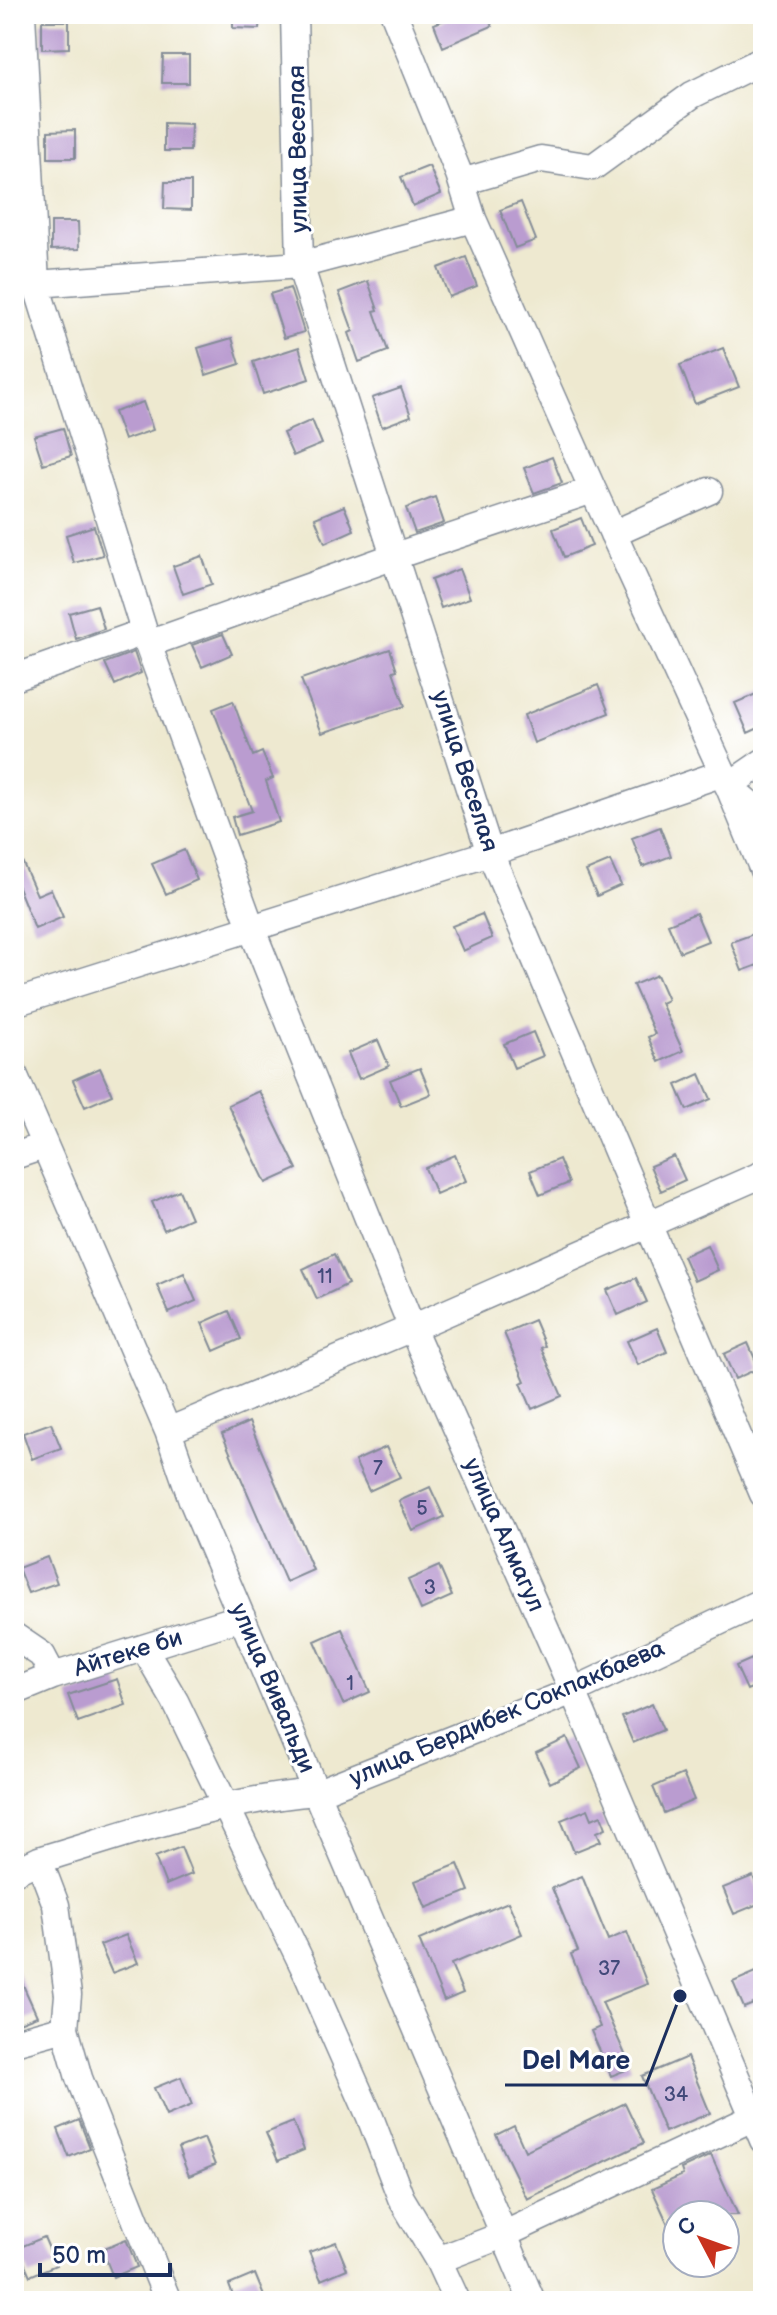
<svg xmlns="http://www.w3.org/2000/svg" width="777" height="2315" viewBox="0 0 777 2315" font-family="'Balsamiq Sans',sans-serif">
  <style>
    .building { fill: #ba9cd0 }
    .lines { fill: none; stroke-linecap: round; stroke-linejoin: round }
    .minor-casing { stroke: #848c97; stroke-width: 29 }
    .minor { stroke: #fff; stroke-width: 26 }
    .labels { text-anchor: middle; dominant-baseline: central; stroke-width: 6; stroke-linejoin: round; paint-order: stroke }
    .number-label { font-size: 20px; fill: #434a7a }
    .street-label { font-size: 24px; fill: #1b2f5e; stroke: #fff }
    .leader { fill: none; stroke: #1b2f5e; stroke-width: 3 }
    .callout-dot { fill: #1b2f5e; stroke: #fff; stroke-width: 3 }
    .callout-label { font-size: 26px; text-anchor: middle; font-weight: bold; fill: #1b2f5e; stroke: #fff; stroke-width: 6; stroke-linejoin: round; paint-order: stroke }
  </style>
  <rect width="100%" height="100%" fill="#fff"/>
  <filter id="ink" filterUnits="userSpaceOnUse"><feTurbulence type="fractalNoise" baseFrequency=".0125" numOctaves="2"/><feDisplacementMap in="SourceGraphic" scale="16" xChannelSelector="R" yChannelSelector="G"/><feConvolveMatrix kernelMatrix="1 2 1 2 8 2 1 2 1" color-interpolation-filters="sRGB"/></filter>
  <filter id="wash" filterUnits="userSpaceOnUse"><feTurbulence type="fractalNoise" baseFrequency=".006" numOctaves="4" result="noise"/><feDisplacementMap in="SourceGraphic" scale="32" xChannelSelector="R" yChannelSelector="G"/><feGaussianBlur stdDeviation="1.8" result="paint"/><feColorMatrix in="noise" values="0 0 0 0 0 0 0 0 0 0 0 0 0 0 0 0 0 1.4 0 .05"/><feComposite in="paint" operator="in"/></filter>
  <g filter="url(#wash)">
    <rect width="100%" height="100%" fill="#eee9d0"/>
    <g id="blocks">
      <path class="building" d="M233 14H260L259 29 233 28Z
        M459 14H487L492 26 443 47 434 24Z
        M42 21H69V48L42 49Z
        M163 55H189V83H162Z
        M164 123 191 124 190 151H164Z
        M75 130V158H48V131Z
        M429 166 441 194 413 206 401 177Z
        M165 182H191V210L164 209Z
        M521 202 536 240 515 248 500 210Z
        M51 222H78L79 249 51 250Z
        M466 257 477 286 449 297 438 268Z
        M368 281 378 310 374 311 388 351 359 362 349 333 353 331 339 292Z
        M290 288 304 332 284 338 270 294Z
        M232 338 240 364 206 375 198 348Z
        M299 347 309 379 263 394 253 362Z
        M723 348 739 387 695 404 680 365Z
        M401 388 411 416 382 427 372 398Z
        M143 402 153 430 124 440 114 412Z
        M312 420 322 444 293 456 283 433Z
        M63 428 71 456 43 464 34 436Z
        M552 457 562 483 534 493 524 468Z
        M435 497 444 523 415 533 406 508Z
        M344 506 354 530 325 543 315 518Z
        M581 518 592 546 564 557 553 529Z
        M94 526 103 555 74 563 66 535Z
        M202 556 212 584 183 594 173 566Z
        M459 569 470 598 441 608 431 580Z
        M97 605 104 629 76 639 69 613Z
        M223 634 232 654 202 667 192 645Z
        M390 649 397 670 393 671 405 706 322 733 301 679Z
        M134 652 141 673 115 685 105 663Z
        M598 685 609 713 534 743 524 715Z
        M763 691V726L748 733 735 703Z
        M233 701 253 756 262 752 273 778 266 781 279 822 237 835 232 817 252 811 213 709Z
        M660 827 671 856 643 867 632 838Z
        M14 843 37 895 51 889 63 917 35 929 18 887 14 889Z
        M184 850 197 880 166 894 152 864Z
        M610 861 621 885 597 896 586 871Z
        M696 913 708 941 680 952 668 924Z
        M482 914 492 938 463 951 452 926Z
        M759 932 763 942V963L742 971 731 942Z
        M657 975 668 1000 661 1003 683 1051 659 1062 648 1037 655 1034 633 985Z
        M533 1032 543 1056 514 1068 504 1044Z
        M378 1040 389 1066 359 1079 348 1053Z
        M100 1068 112 1095 85 1107 73 1080Z
        M420 1068 431 1094 401 1106 390 1080Z
        M700 1074 711 1099 687 1110 676 1085Z
        M259 1091 297 1169 266 1183 228 1105Z
        M455 1155 466 1181 436 1194 425 1168Z
        M674 1156 685 1180 661 1191 650 1166Z
        M559 1159 569 1183 540 1195 530 1171Z
        M179 1190 191 1218 164 1230 152 1202Z
        M707 1245 718 1270 694 1281 683 1256Z
        M334 1254 348 1284 317 1299 303 1269Z
        M184 1273 196 1301 169 1313 157 1285Z
        M636 1278 647 1302 618 1315 607 1290Z
        M229 1311 241 1339 214 1351 202 1323Z
        M534 1320 545 1346 541 1348 562 1396 532 1409 521 1383 525 1381 504 1333Z
        M657 1328 667 1352 638 1365 627 1341Z
        M748 1343 759 1368 735 1379 724 1354Z
        M249 1422 313 1570 286 1582 222 1434Z
        M51 1423 61 1448 32 1459 23 1433Z
        M386 1447 400 1477 369 1491 355 1461Z
        M430 1487 444 1517 413 1531 399 1501Z
        M47 1557 57 1583 28 1593 18 1568Z
        M439 1566 452 1596 421 1610 408 1580Z
        M342 1629 370 1692 343 1704 315 1641Z
        M763 1654V1683L747 1690 736 1666Z
        M117 1679 126 1705 78 1722 68 1695Z
        M652 1704 663 1730 633 1743 622 1717Z
        M567 1738 581 1768 550 1783 536 1753Z
        M683 1774 694 1800 664 1813 653 1787Z
        M588 1809 592 1819 601 1815 606 1828 597 1832 601 1841 574 1852 561 1820Z
        M181 1847 192 1874 166 1885 155 1857Z
        M458 1864 469 1891 426 1908 415 1881Z
        M582 1876 608 1940 627 1932 647 1984 602 2002 631 2068 611 2076 591 2031 600 2027 571 1954 578 1951 552 1888Z
        M753 1876 763 1902 734 1914 723 1888Z
        M508 1902 522 1934 451 1964 463 1993 444 2001 419 1940Z
        M126 1935 138 1963 112 1973 100 1945Z
        M14 1965 37 2016 14 2025Z
        M763 1969V2000L744 2008 733 1982Z
        M687 2057 710 2113 665 2132 642 2076Z
        M181 2077 192 2105 166 2116 154 2088Z
        M625 2103 644 2143 527 2199 496 2135 514 2126 525 2151Z
        M79 2120 90 2148 69 2157 58 2129Z
        M293 2122 304 2150 278 2161 266 2133Z
        M204 2138 215 2165 189 2176 178 2148Z
        M711 2155 738 2215H677V2244L652 2189 683 2175 681 2169Z
        M44 2237 56 2265 30 2276 18 2248Z
        M126 2239 137 2267 113 2277 102 2249Z
        M336 2242 347 2269 321 2280 309 2252Z
        M255 2274 266 2301H235L229 2285Z"/>
    </g>
  </g>
  <g filter="url(#ink)">
    <use href="#blocks" fill-opacity="0" stroke="#848c97" stroke-width="2"/>
    <g class="lines">
      <defs>
        <path id="minor" d="M22 14 36 284 300 265 473 219
          M294 14 300 265 490 853 763 1494
          M394 14 459 174 473 219 593 490
          M462 182 541 159 593 167 692 95 763 60
          M14 285 36 284 148 644
          M613 534 709 491
          M14 678 144 632
          M763 762 728 786 763 815
          M723 773 763 870
          M14 1003 490 853 723 773 593 490 395 556 148 644 251 927 412 1328 573 1691 763 2140
          M14 1074 168 1431 192 1500 532 2301
          M14 1156 44 1146
          M168 1431 412 1328 763 1174
          M14 1636 42 1655 53 1676
          M144 1648 175 1701 307 1974 370 2117 401 2198 438 2260 457 2301
          M14 1692 53 1676 242 1617
          M39 1860 56 1905 68 1995 65 2028 79 2078 168 2301
          M14 1872 39 1860C130 1833 222 1799 318 1792L573 1691 763 1601
          M14 2042 65 2028
          M438 2260 503 2235 763 2113
          M14 2298 15 2301"/>
      </defs>
      <use href="#minor" class="minor-casing"/>
      <use href="#minor" class="minor"/>
    </g>
  </g>
  <g class="labels">
    <g class="number-label">
      <text x="325" y="1277">11</text>
      <text x="378" y="1469">7</text>
      <text x="422" y="1509">5</text>
      <text x="430" y="1588">3</text>
      <text x="350" y="1684">1</text>
      <text x="609" y="1969">37</text>
      <text x="676" y="2095">34</text>
    </g>
    <g class="street-label">
      <text transform="translate(298 149) rotate(-91)">улица Веселая</text>
      <text transform="translate(465 771) rotate(72)">улица Веселая</text>
      <text transform="translate(504 1535) rotate(66)">улица Алмагул</text>
      <text transform="translate(128 1653) rotate(-17)">Айтеке би</text>
      <text transform="translate(273 1688) rotate(67)">улица Вивальди</text>
      <text transform="translate(507 1713) rotate(-23)">улица Бердибек Сокпакбаева</text>
    </g>
  </g>
  <path class="leader" d="M680 1996L646 2085H505"/>
  <circle class="callout-dot" cx="680" cy="1996" r="8"/>
  <g class="callout-label">
    <text x="576" y="2069">Del Mare</text>
  </g>
  <rect width="777" height="2315" fill="none" stroke="#fff" stroke-width="48"/>
  <g transform="translate(701 2239) rotate(311)"><circle r="38" fill="#ffffff" stroke="#a4acbf" stroke-width="2"/>
  <path d="M0-6L14 30L0 20L-14 30Z" fill="#c8321e"/>
  <text y="-12" font-size="22" font-weight="bold" text-anchor="middle" fill="#1b2f5e">С</text>
  </g>
  <path d="M40 2263v12h130v-12" fill="none" stroke="#1b2f5e" stroke-width="4"/>
  <text x="52" y="2263" font-size="24" fill="#1b2f5e" stroke="#ffffff" stroke-width="6" paint-order="stroke">50 m</text>
</svg>
